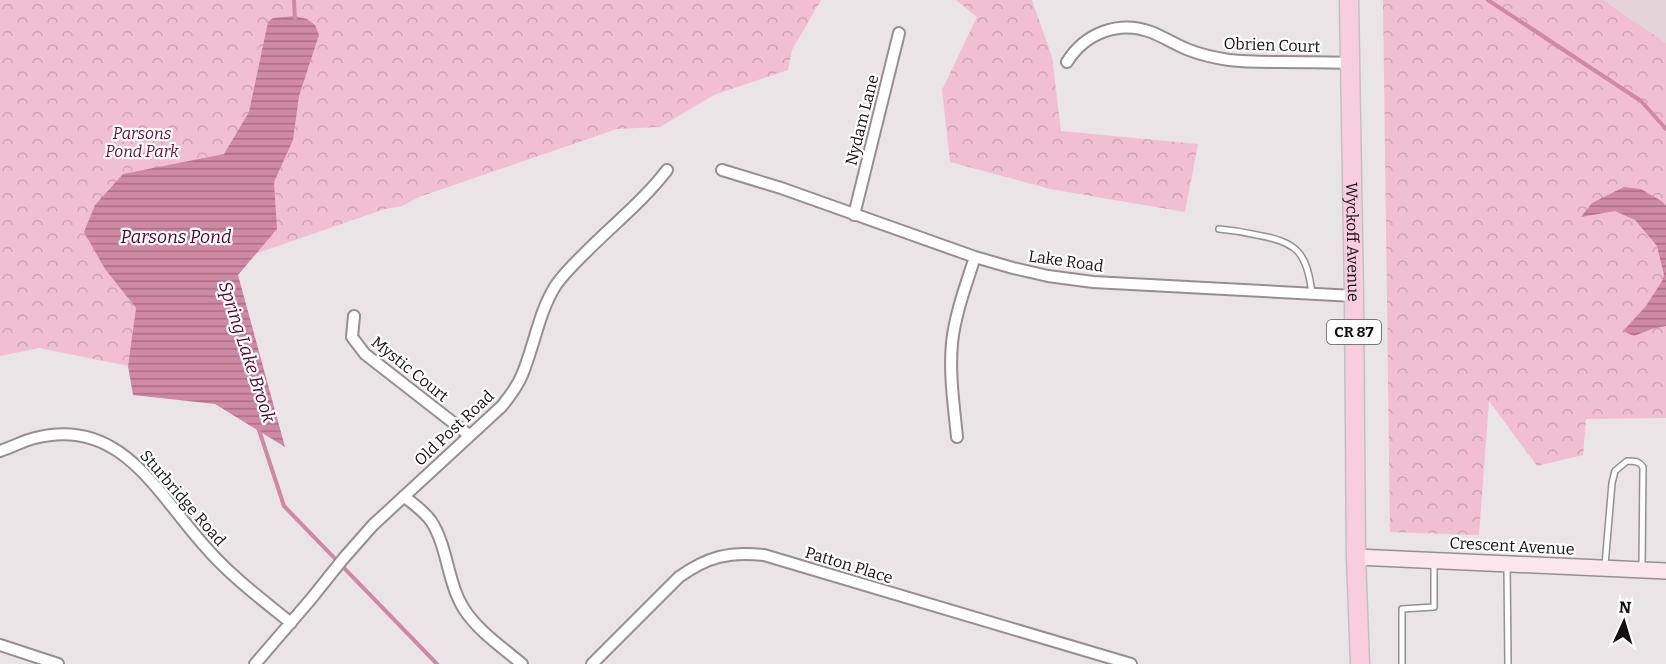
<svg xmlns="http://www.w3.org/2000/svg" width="1666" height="664" viewBox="0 0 1666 664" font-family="Bitter,serif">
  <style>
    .built { fill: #e4d4d9 }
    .forest { fill: url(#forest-crowns) }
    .water { fill: url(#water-rules) }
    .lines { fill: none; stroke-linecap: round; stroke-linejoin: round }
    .stream { stroke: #d089a4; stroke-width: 4 }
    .lane-casing { stroke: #958f91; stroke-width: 8 }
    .street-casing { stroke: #958f91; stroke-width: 14 }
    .secondary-casing { stroke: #958f91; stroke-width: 18 }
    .primary-casing { stroke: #c2c1c1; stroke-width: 21 }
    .lane { stroke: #fff; stroke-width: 5 }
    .street { stroke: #fff; stroke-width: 10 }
    .secondary { stroke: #fce6ee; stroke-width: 15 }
    .primary { stroke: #f8cddd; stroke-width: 18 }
    .labels { text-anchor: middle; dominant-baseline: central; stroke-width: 4.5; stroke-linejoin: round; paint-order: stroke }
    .shield { fill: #fff; stroke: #5a5858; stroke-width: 1.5 }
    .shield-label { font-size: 15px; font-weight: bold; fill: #131011 }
    .street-label { font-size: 16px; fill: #131011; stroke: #fff }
    .park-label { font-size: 16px; font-style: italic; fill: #64103a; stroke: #fff }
    .water-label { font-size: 18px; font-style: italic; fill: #55002e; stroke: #fff }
  </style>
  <defs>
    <pattern id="forest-crowns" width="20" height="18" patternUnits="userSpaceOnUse" patternTransform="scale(1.5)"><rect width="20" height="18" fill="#f1bfd1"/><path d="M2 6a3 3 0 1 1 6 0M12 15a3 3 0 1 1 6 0" fill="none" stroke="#cea3b2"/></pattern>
    <pattern id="water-rules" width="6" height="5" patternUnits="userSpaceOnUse" patternTransform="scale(1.5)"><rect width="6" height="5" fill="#d089a4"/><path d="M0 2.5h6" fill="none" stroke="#a86f84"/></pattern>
  </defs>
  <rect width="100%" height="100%" fill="#ebe4e7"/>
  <path class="built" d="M1603 0H1666V43Z"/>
  <path class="forest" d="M0 0H821L792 50 788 70 714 95 660 127 617 129 419 197 402 206 385 209 128 298 136 308 128 366 39 348 0 356Z
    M956 0H1032L1052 57 1061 131 1198 144 1185 212 1050 189 950 162 942 90 977 17Z
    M1383 0H1603L1666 43V418L1586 419 1583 455 1537 466 1489 401 1479 535 1390 532Z"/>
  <path class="water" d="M295 16 307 19 315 25 319 35 299 96 293 140 274 182 277 229 238 275 285 447 215 404 133 395 128 366 136 308 105 269 84 232 95 205 123 174 224 154 249 112 268 22 273 18Z
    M1624 187 1641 189 1663 202 1666 206V326L1652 329 1634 336 1623 331 1646 306 1662 281 1664 275 1657 246 1635 220 1615 211 1581 217 1592 203Z"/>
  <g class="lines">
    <path class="stream" d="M294 0 295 21
      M1488 0 1641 101 1666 129
      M258 427 284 506 437 664"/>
    <defs>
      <path id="lane" d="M1219 229C1231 230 1244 232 1257 235 1297 242 1307 252 1312 294
        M1605 565 1612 483 1615 471 1627 461C1634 461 1639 461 1643 467L1642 568
        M1507 566 1508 664
        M1402 664V609L1434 607V563"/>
      <path id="street" d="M1067 62C1085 33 1119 20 1151 32 1164 37 1176 45 1189 50 1202 55 1216 58 1229 60 1246 62 1263 62 1280 62 1303 62 1327 62 1350 63
        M722 170 781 188 975 257 1013 268 1048 276 1093 282 1354 296
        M854 215 899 33
        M354 316 352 337 365 354 469 435
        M957 437C954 406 949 374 952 343 955 314 966 285 975 257
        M0 451C12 447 23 441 35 438 119 416 156 491 202 543 228 574 260 598 291 623
        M404 496C413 504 424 511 431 521 448 547 447 582 464 609 478 631 502 647 522 664
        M0 645 58 664
        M255 664 311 599 343 559 373 525 502 406C510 396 517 387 522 375 534 347 539 311 556 285 565 272 576 262 587 251 614 224 644 200 667 170
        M592 664 679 577C707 557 729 551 764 555L1131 664"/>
      <path id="secondary" d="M1356 557 1666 571"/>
      <g id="primary">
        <path id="s1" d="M1349 0 1354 296 1356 557 1360 664"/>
      </g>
    </defs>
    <use href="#lane" class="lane-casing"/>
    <use href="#street" class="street-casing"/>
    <use href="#secondary" class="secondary-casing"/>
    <use href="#primary" class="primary-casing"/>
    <use href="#lane" class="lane"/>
    <use href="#street" class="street"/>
    <use href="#secondary" class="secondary"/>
    <use href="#primary" class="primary"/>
  </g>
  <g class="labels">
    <rect class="shield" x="1327" y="320" width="54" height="24" rx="4.5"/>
    <g class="shield-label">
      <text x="1354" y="332">CR 87</text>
    </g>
    <g class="street-label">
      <text transform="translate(1272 45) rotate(2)">Obrien Court</text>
      <text transform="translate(862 120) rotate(-76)">Nydam Lane</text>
      <text stroke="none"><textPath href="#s1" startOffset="242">Wyckoff Avenue</textPath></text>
      <text transform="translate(1066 261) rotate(8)">Lake Road</text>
      <text transform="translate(410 369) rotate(39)">Mystic Court</text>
      <text transform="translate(454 428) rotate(-43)">Old Post Road</text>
      <text transform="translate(183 498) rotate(49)">Sturbridge Road</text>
      <text transform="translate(1512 546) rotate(3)">Crescent Avenue</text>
      <text transform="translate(849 565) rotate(17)">Patton Place</text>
    </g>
    <g class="park-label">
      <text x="142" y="133">Parsons<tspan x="142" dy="18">Pond Park</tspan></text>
    </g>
    <g class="water-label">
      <text x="176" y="237">Parsons Pond</text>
      <text transform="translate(247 352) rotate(72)">Spring Lake Brook</text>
    </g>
  </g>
  <g transform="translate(1624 622) rotate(4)" stroke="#ffffff" stroke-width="4.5" paint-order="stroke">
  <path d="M0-4.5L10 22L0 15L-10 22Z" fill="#131011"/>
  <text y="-9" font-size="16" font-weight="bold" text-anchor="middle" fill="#131011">N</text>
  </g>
</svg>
